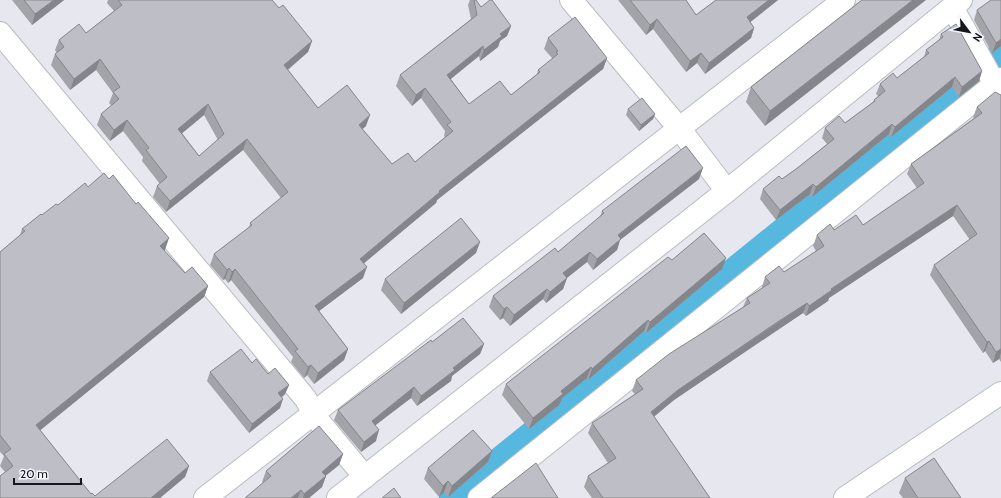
<svg xmlns="http://www.w3.org/2000/svg" width="1001" height="498" viewBox="0 0 1001 498" font-family="Cabin,sans-serif">
  <style>
    .lines { fill: none; stroke-linecap: round; stroke-linejoin: round }
    .canal { stroke: #56b7df; stroke-width: 24 }
    .minor-casing { stroke: #babbc2; stroke-width: 24 }
    .minor { stroke: #fff; stroke-width: 22 }
    .wall { fill: #a3a4aa; fill-rule: evenodd }
    .shaded-wall { fill: #85868b }
    .building { fill: #bebfc6; stroke: #85868b; fill-rule: evenodd }
  </style>
  <rect width="100%" height="100%" fill="#e7e8ef"/>
  <g class="lines">
    <path class="canal" d="M451 498 1001 53"/>
    <defs>
      <path id="minor" d="M571 0 679 128 727 191
        M952 7 1001 95
        M0 33 305 398 321 424 365 477
        M205 498 844 0
        M338 498 727 191 961 0
        M479 498 1001 79
        M845 498 1001 393"/>
    </defs>
    <use href="#minor" class="minor-casing"/>
    <use href="#minor" class="minor"/>
  </g>
  <path class="wall" d="M12 0H64L32 25Z
    M108 0H272L279 8 312 41 308 52 288 70 318 108 366 126 362 129 392 164 415 162 445 137 444 136 445 131 421 98 412 106 396 86 400 75 471 19 468 5 470 0H476L481 7 511 26 507 36 500 41 498 47 480 61 479 56 451 79 469 104 511 95 537 74 538 70 553 59 544 49 548 38 607 58 603 69 437 200 436 203 364 263 363 278 319 311 348 349 344 360 314 384 307 375 304 378 291 362 293 357 231 280 228 283 225 279 223 280 210 265 214 254 249 228 250 223 281 198 243 150 166 212 153 197 157 186 160 184 142 161 143 157 123 131 110 141 97 125 101 114 112 106 109 103 113 93 96 70 70 90 51 65 55 54 57 53 55 50 59 40 86 33 114 11 107 3ZM204 115 218 140 199 156 182 133Z
    M618 0H686L696 15 716 0H778L750 22 754 28 751 38 705 74 697 63 686 72 653 29 646 35Z
    M862 0 765 126 746 102 751 87Z
    M977 10 1001 46 992 53 974 20Z
    M941 34 982 71 979 81 959 97 952 87 891 137 889 134 812 197 810 194 776 220 760 199 763 189 782 179 796 169 827 144 822 138 825 128 845 123 873 102 874 100 878 96 876 94 880 84 897 78 924 57 926 50 939 40Z
    M1001 95V362L999 359 993 363 985 351 983 353 930 275 934 265 970 240 953 216 829 298 828 301 806 316 803 313 772 333 674 400 654 417 710 498H592L584 487 588 476 608 463 588 433 592 423 635 394 632 391 636 380 743 307 747 298 762 288V287L765 277 784 272 816 251 813 246 817 235 834 230 863 225 917 188 907 174 911 164 974 118 973 117 977 107Z
    M628 109 655 114 653 119 639 131 626 115Z
    M699 179 620 240 617 250 593 270 587 262 567 278 563 289 546 303 543 299 510 326 503 318 500 320 489 307 493 296 558 252 600 217 602 211Z
    M88 187 165 250 164 251 185 273 208 286 204 297 40 430 91 494 95 496 189 466 185 477 160 498H0L5 472 0 466 4 456 0 452V252L20 235 22 229 42 215Z
    M476 253 401 314 381 290 385 279Z
    M672 260 722 269 646 333 644 331 588 380 587 378 562 398 559 405 529 429 502 395 506 384Z
    M432 342 484 344 480 354 452 376 451 381 417 406 411 398 375 425 376 441 361 452 334 420 338 410Z
    M252 363 268 374 289 385 285 394 282 397 280 408 249 433 207 381 210 372Z
    M492 451 488 462 448 497 444 492 439 497 424 479 428 468Z
    M343 454 339 465 325 476H326L322 487 309 498H245L263 483 262 482 266 471Z
    M905 478 961 498H903L899 493Z"/>
  <path class="shaded-wall" d="M54 0H64L32 25 35 14Z
    M769 0H778L743 28 747 17Z
    M913 0H926L765 126 770 111Z
    M657 19 653 29 646 35 650 25Z
    M511 26 507 36 500 41 498 47 480 61 484 50 500 34Z
    M754 28 751 38 705 74 709 63Z
    M1001 39V46L992 53 996 43Z
    M312 41 308 52 280 76 284 65Z
    M483 46 479 56 443 85 447 75Z
    M701 53 697 63 686 72 690 61Z
    M607 58 603 69 437 200 436 203 356 270 360 259 439 191Z
    M100 59 96 70 70 90 74 79Z
    M982 71 979 81 959 97 962 87Z
    M955 77 952 87 891 137 895 127Z
    M425 88 421 98 412 106 416 95Z
    M208 104 204 115 174 140 178 129Z
    M655 114 653 119 639 131 641 125Z
    M370 115 366 126 355 136 359 125Z
    M127 120 123 131 110 141 114 130Z
    M892 124 889 134 812 197 816 187Z
    M247 139 243 150 166 212 170 201Z
    M703 168 699 179 620 240 617 250 593 270 597 259 618 235Z
    M813 184 810 194 776 220 780 210Z
    M957 205 953 216 829 298 828 301 806 316 809 306 831 289Z
    M169 238 165 250 156 258 160 246Z
    M480 242 476 253 401 314 404 303Z
    M590 252 587 262 559 284 563 273Z
    M726 258 722 269 646 333 650 322Z
    M367 267 363 278 311 317 315 306Z
    M229 268 225 279 223 280 227 270Z
    M235 269 231 280 228 283 232 272Z
    M567 278 563 289 546 303 550 292Z
    M208 286 204 297 32 437 36 425Z
    M547 289 543 299 510 326 514 315Z
    M807 303 803 313 674 400 647 422 651 412 678 390Z
    M507 307 503 318 500 320 504 309Z
    M648 320 644 331 588 380 592 369Z
    M989 341 985 351 983 353 987 342Z
    M484 344 480 354 452 376 451 381 417 406 421 396 453 368Z
    M348 349 344 360 314 384 318 373Z
    M1001 349V353L999 359 993 363 996 352Z
    M311 365 307 375 304 378 308 367Z
    M591 367 587 378 562 398 559 405 529 429 533 418 561 391Z
    M289 385 285 394 275 403 278 393Z
    M414 387 411 398 368 431 372 421Z
    M283 399 280 408 249 433 252 424Z
    M379 430 376 441 361 452 364 442Z
    M492 451 488 462 448 497 452 486Z
    M343 454 339 465 318 482 322 472Z
    M189 466 185 477 160 498H151Z
    M326 476 322 487 309 498H303L304 494Z
    M448 481 444 492 439 497 443 486Z
    M301 490 298 498H291Z"/>
  <path class="building" d="M24 0H54L35 14Z
    M118 0H272L279 8 283 5 312 41 284 65 318 108 347 85 370 115 359 125 392 164 408 153 415 162 453 131 447 125 451 122 425 88 416 95 400 75 477 15 474 0H476L481 7 490 0H492L511 26 500 34 502 36 484 50 483 46 447 75 469 104 500 81 511 95 540 72 538 70 558 54 556 52 558 51 548 38 575 17 607 58 439 191 440 192 360 259 367 267 315 306 348 349 318 373 311 365 308 367 295 351 298 349 235 269 232 272 229 268 227 270 214 254 252 225 250 223 288 192 247 139 170 201 157 186 167 177 146 150 149 148 127 120 114 130 101 114 119 99 113 92 120 87 100 59 74 79 55 54 64 47 59 40 79 24 86 33 122 5ZM208 104 224 134 199 156 178 129Z
    M630 0H686L696 15 716 0H769L747 17 754 28 709 63 701 53 690 61 657 19 650 25Z
    M862 0H913L770 111 751 87Z
    M991 0H1001V39L996 43 977 10Z
    M956 24 982 71 962 87 955 77 895 127 892 124 816 187 813 184 780 210 763 189 779 176 782 179 796 169 834 139 825 128 839 116 845 123 875 101 874 100 885 91 880 84 893 73 897 78 929 53 926 50 943 37 941 34Z
    M995 92 1001 95V349L996 352 989 341 987 342 934 265 977 234 957 205 831 289 832 290 809 306 807 303 776 323 678 390 651 412 710 498H603L588 476 616 458 592 423 643 389 636 380 669 354 750 303 747 298 770 283 765 277 779 266 784 272 824 246 817 235 830 224 834 230 856 215 863 225 924 183 911 164 982 113 977 107Z
    M642 98 655 114 641 125 628 109Z
    M686 146 703 168 618 235 621 239 597 259 590 252 563 273 567 278 550 292 547 289 514 315 507 307 504 309 493 296 555 248 558 252 604 213 602 211Z
    M104 173 109 179 113 175 136 204 138 202 169 238 160 246 185 273 192 267 208 286 36 425 91 494 92 493 95 496 167 439 189 466 151 498H0V476L13 466 4 454 11 449 0 435V252L25 231 22 229 41 214 42 215 56 204 58 205 85 183 88 187Z
    M461 218 480 242 404 303 385 279Z
    M704 233 726 258 650 322 648 320 592 369 591 367 561 391 563 394 533 418 506 384 668 257 672 260Z
    M463 318 484 344 453 368 455 370 421 396 414 387 372 421 379 430 364 442 338 410 431 340 432 342Z
    M241 349 252 363 256 359 268 374 275 368 289 385 278 393 283 399 252 424 210 372Z
    M319 426 343 454 322 472 326 476 304 494 301 490 291 498H245L271 476 266 471Z
    M473 430 492 451 452 486 448 481 443 486 428 468Z
    M934 458 961 498H918L905 478Z
    M536 463 558 498H491Z
    M394 488 401 498H382Z"/>
  <g transform="translate(969 32) rotate(122)" stroke="#f4f5fd" stroke-width="3" paint-order="stroke">
  <path d="M0-3L7 15L0 10L-7 15Z" fill="#161719"/>
  <text y="-6" font-size="11" font-weight="bold" text-anchor="middle" fill="#161719">N</text>
  </g>
  <path d="M14 478v6h67v-6" fill="none" stroke="#161719" stroke-width="2"/>
  <text x="20" y="478" font-size="12" fill="#161719" stroke="#f4f5fd" stroke-width="3" paint-order="stroke">20 m</text>
</svg>
